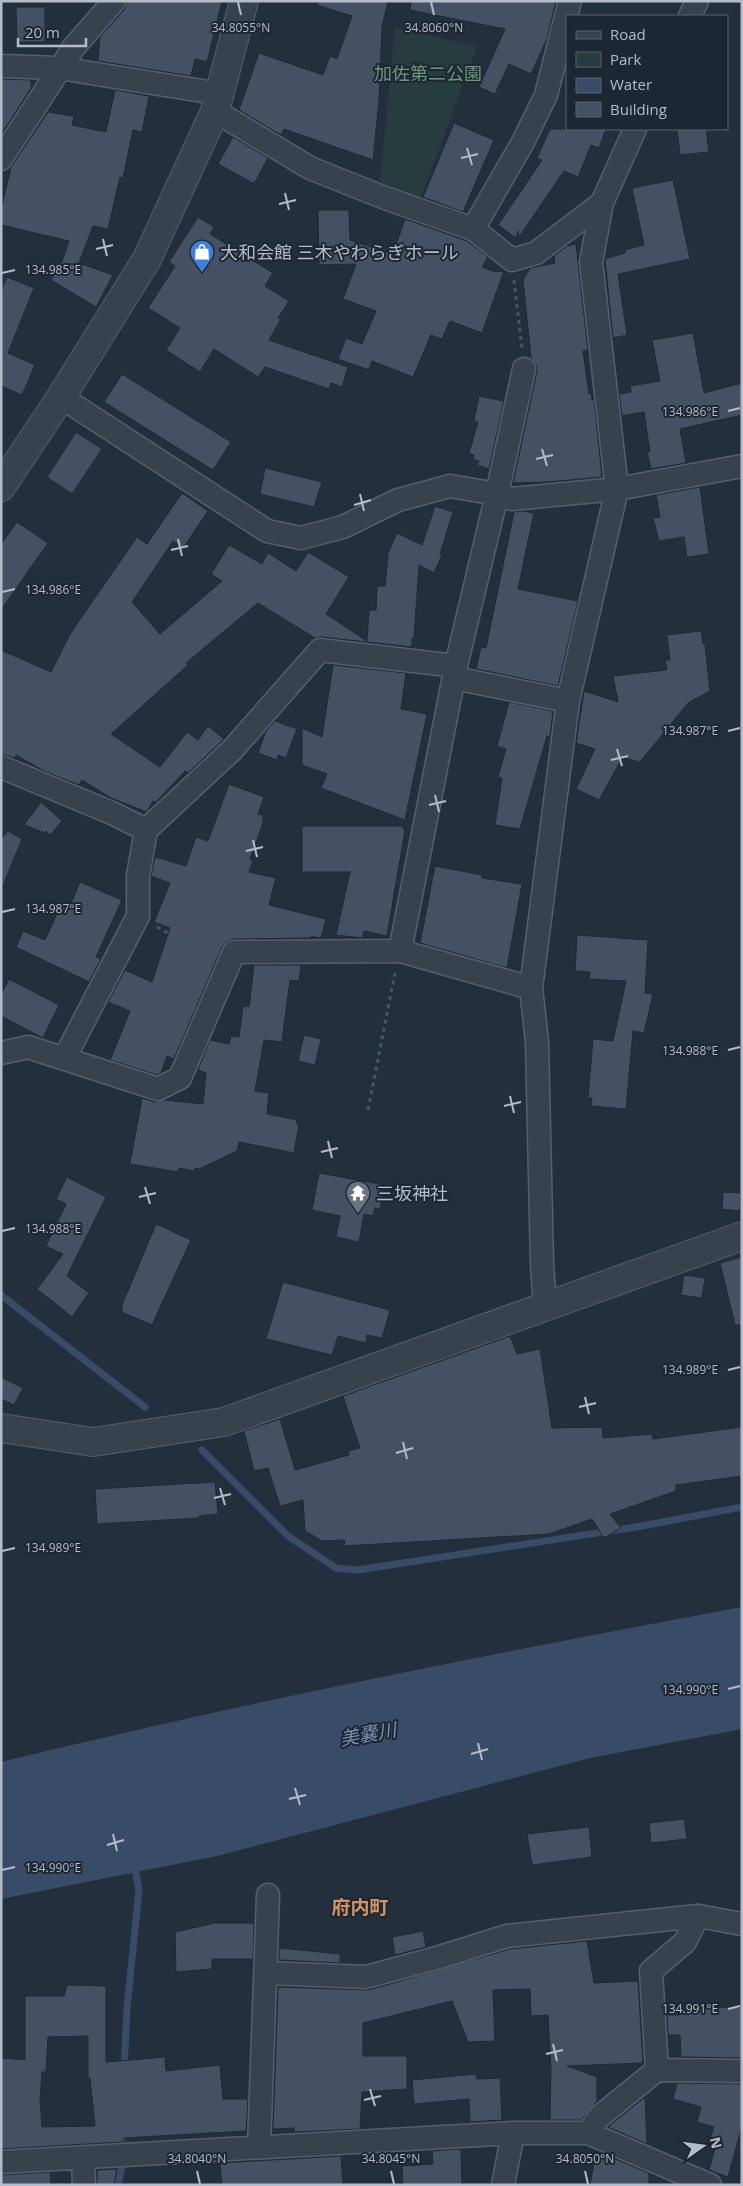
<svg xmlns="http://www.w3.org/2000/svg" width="743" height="2186" viewBox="0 0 743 2186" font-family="'Open Sans','Noto Sans JP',sans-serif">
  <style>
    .green { fill: #263c3f }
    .water { fill: #394c67 }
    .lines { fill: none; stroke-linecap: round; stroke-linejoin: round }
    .stream { stroke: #394c67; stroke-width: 7 }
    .building { fill: #455162; stroke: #1f2835; fill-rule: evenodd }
    .minor-casing { stroke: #565f6c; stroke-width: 25 }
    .tertiary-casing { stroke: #565f6c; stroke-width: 30 }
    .path { stroke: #44595c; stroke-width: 3; stroke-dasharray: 4 4; stroke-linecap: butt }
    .minor { stroke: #38414e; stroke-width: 22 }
    .tertiary { stroke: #38414e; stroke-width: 28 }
    .ticks { fill: none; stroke: #b4bcc9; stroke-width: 2 }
    .labels { text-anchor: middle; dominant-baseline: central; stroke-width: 4; stroke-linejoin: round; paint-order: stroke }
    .park-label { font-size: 18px; fill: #6b9a76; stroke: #1d2633 }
    .poi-label { font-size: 18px; fill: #b4bcc9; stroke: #1d2633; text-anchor: start }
    .water-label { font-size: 19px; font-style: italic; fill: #7c92b1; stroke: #1d2633 }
    .neighbourhood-label { font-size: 19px; font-weight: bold; fill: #d59563; stroke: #1d2633 }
    .ticks-label { font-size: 12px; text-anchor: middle; fill: #b4bcc9; stroke: #1d2633; stroke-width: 4; stroke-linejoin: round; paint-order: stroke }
  </style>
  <rect width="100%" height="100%" fill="#242f3e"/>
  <path class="green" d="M395 27 477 47 418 206 380 181Z"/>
  <path class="water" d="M742 1607V1729L590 1758 217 1856 1 1899V1762C246 1702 494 1653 742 1607Z"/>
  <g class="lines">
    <path class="stream" d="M1 1295 145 1407
      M202 1450 288 1536 336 1568 358 1570 642 1526 742 1507
      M124 2070 127 2008 139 1890 134 1864
      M118 2185 122 2166V2133"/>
  </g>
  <path class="building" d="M127 1H222L207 62 195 59 191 76 98 61 100 37 124 10Z
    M318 1H388L382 27 379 100 373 160 284 129 281 135 239 110 259 53 323 75 330 56 337 59 352 16 317 5Z
    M411 1H556L547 39 531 74 509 64 495 94 479 87 505 29 410 10Z
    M16 7H45V42H17Z
    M1 79 31 80V88L4 130H1Z
    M115 90 149 96 142 132 133 130 123 178 120 177 108 229 93 226 79 263 113 275 96 307 51 280 62 261 69 241 1 225V210L11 167 48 112 74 116 72 125 106 132Z
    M454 123 494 140 463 212 423 197Z
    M550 129H606L599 148 591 145 578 177 564 171 519 237 518 231 516 238 498 225 542 160 537 158Z
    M677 129H706L709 152 680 155Z
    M233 137 268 158 255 182 253 183 218 164Z
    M673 180 690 259 618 274 627 335 613 338 605 259 625 253V250L644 245 632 188Z
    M318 210H349L350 240 393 254 405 219 467 241 488 257 482 267 495 272 504 271 482 333 450 321 442 339 431 335 413 377 372 361 369 370 338 359 346 338 362 344 376 311 343 299 356 264 319 265Z
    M198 217 214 227 210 234 273 273 265 286 289 301 278 318 281 319 269 340 348 367 342 387 331 383 329 389 265 367 258 377 214 349 200 372 166 350 180 328 148 308 175 266 169 262Z
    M576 244 588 350 583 351 589 394 591 393 592 400 594 399 602 477 548 482 513 483 537 371 536 365 531 358 523 280 530 268 555 263 554 256 567 246Z
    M7 277 34 288 8 353 35 365 22 395 1 386V291Z
    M693 333 704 393 742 383V415L680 429 686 463 651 469 647 452H650L644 412 622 416 619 394 631 392 630 386 660 381 652 340Z
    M122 374 231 442 213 470 104 402Z
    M479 396 504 401 489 469 477 465 479 461 473 459 474 455 469 453 478 422 474 421Z
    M76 432 102 449 72 494 47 477Z
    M265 468 322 482 314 507 260 494Z
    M700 487 709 554 687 557 684 537 659 541 653 518 660 517 656 495Z
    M182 493 208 511 183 548 173 541 132 602 160 634 222 581 211 574 229 545 262 564 268 553 296 571 308 552 349 577 326 614 367 641 369 610H376L377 586H385L388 553 397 533 422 545 435 506 453 512 440 554 442 555 434 573 419 565 414 638H412V647L322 637 315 638 258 603 186 663 188 665 111 734 160 767 187 732 198 740 208 726 224 739 188 773 185 771 156 802 153 801 147 812 111 798 82 780 79 785 44 771 16 755 15 758 1 754V650L51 672 70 634 137 537 147 544Z
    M524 511 534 513 518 589 578 601 558 686 476 669 481 647 486 648 514 512Z
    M17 522 48 543 1 610V544Z
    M701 631 703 644H705L710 691 688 703 640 762 621 757 620 762 599 800 576 789 595 749 576 743 584 691 618 702 613 676 667 670 665 660H670L667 635Z
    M333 665 406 673 401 709 427 714 405 820 321 788 327 774 302 765V728L322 737Z
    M509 702 553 711 550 737 547 736 520 829 495 825 502 778 498 777 506 749 497 746Z
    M275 721 297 729 286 758 278 755 277 760 258 753 266 731Z
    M229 784 264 797 258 814 263 815V823L250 859 253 860 249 872 276 878 269 905 326 919 321 938 311 936V938L234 939 227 941 222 947 174 1059 167 1056 161 1073 157 1075 110 1060 130 1011 108 1002 125 970 152 982 170 928 154 922 170 883 151 876 155 857 186 866 196 837 208 841Z
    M41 802 62 821 50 835 46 831 45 833 24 825Z
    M302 826H404L403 829 405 830 387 936 364 931 362 938 336 935 350 872H302Z
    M8 831 22 839 2 888 1 839Z
    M435 866 482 875V878L522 884 507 968 420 943Z
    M80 882 122 900 96 957 101 959 89 982 16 947 23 931 45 940 62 903 70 906Z
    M577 935 648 940 645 993 653 994 644 1033 633 1031 626 1109 591 1106 592 1098H588L593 1039 613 1041 626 981 589 979 590 972 575 971Z
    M254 965H301L299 981 290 980 282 1042 264 1040 255 1091 269 1093 267 1114 297 1120 296 1124H299L294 1153 239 1142 237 1151 199 1169 195 1168 194 1171 179 1168 178 1172 130 1164 142 1098 155 1102 164 1100 203 1104 206 1073 198 1070 210 1040 229 1044 231 1036 239 1037 243 1006 249 1007Z
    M9 979 59 1005 43 1038 1 1016V994Z
    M304 1035 321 1039 315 1065 298 1061Z
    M319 1173 385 1185 380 1209 375 1208 373 1216 364 1214 359 1242 336 1237 340 1216 312 1210Z
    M67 1177 106 1197 67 1276 89 1293 72 1317 37 1289 63 1254 46 1246 66 1204 56 1199Z
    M723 1192 741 1193 740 1211 722 1209Z
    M156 1224 191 1240 152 1325 122 1312V1305Z
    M742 1257V1325H735L720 1263Z
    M684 1275 705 1278 702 1298 681 1295Z
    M283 1282 390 1310 382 1338 367 1335 366 1343 338 1336 332 1355 266 1339Z
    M510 1336 517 1354 540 1349 552 1428 602 1427 603 1438 652 1434 653 1439 742 1427V1476L676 1485V1491L610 1514 621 1528 604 1538 592 1519 549 1534 344 1546 345 1540 322 1541 305 1531 303 1500 280 1506 268 1468 254 1471 244 1431 280 1419 295 1470 349 1455 348 1451 360 1448 343 1396Z
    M1 1377 23 1388 14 1405 1 1399Z
    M215 1482 218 1514 199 1516 200 1518 97 1524 95 1489Z
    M684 1819 687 1839 651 1843 649 1823Z
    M589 1827 592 1857 532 1865 527 1834Z
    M215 1923H254L253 1959H212V1969L176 1972 175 1932Z
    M423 1931 426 1947 395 1955 392 1937Z
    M587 1941 594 1983 638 1981 643 2063 567 2066 597 2077V2101L581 2120H550L551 2068 548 2015 531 2016 530 1989 493 1990 495 2041 468 2042 452 2001 363 2023V2056H407V2089L362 2092 360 2129 295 2132 294 2128 273 2129 278 1987 369 1990 510 1949Z
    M279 1948 340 1954V1963L279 1960Z
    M67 1985 106 1986V2062L165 2057 166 2071 220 2065 223 2099H248L246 2131 124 2138 123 2142 1 2149V2058L25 2060V1996H64ZM88 2036V2078H90L95 2126 42 2127 40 2099 42 2072H46L48 2037Z
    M742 2007V2058L681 2057 680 2035H668L667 2015H679V2008Z
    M476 2074 477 2079 500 2078 502 2120 470 2122 469 2099 414 2104 412 2080Z
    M677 2083 742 2084V2126L728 2177 709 2170 715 2148 708 2145 714 2127 697 2122 701 2107 673 2099Z
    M645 2097 647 2144 608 2127 609 2126Z
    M461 2149 462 2185H403L402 2166 433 2164 432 2151Z
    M596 2151 649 2173V2185H590Z
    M341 2156 343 2185H222L220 2163Z
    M117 2169 114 2185H97V2170Z
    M50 2172 51 2185H1V2175Z"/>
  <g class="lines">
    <defs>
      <path id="minor" d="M690 16 697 1
        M1 66 59 68 221 94
        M215 111 310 168 385 198 473 229 512 260 536 253 602 203
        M1 159 74 47 114 1
        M473 229 523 142 546 95 570 1
        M61 397 267 531 301 538 343 527 398 500 450 486 497 494 512 499 617 489 742 466
        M454 678 568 701
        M1 767 112 813 146 830 232 750 320 650 456 666
        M400 951 456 666 497 494 524 369
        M1 1053 28 1047 158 1089 180 1078 234 952 400 951 531 988
        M64 1059 138 916V876L146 830
        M545 1306 542 1264 537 1042 531 988 568 701 617 489 591 262 602 203 635 129
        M266 1973 366 1977 440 1957 507 1936 698 1916 742 1924
        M657 2070 651 1971 685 1942 698 1916
        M588 2133 599 2117 657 2070 742 2071
        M259 2147 268 1895
        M83 2157 84 2185
        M1 2162 513 2133H588L710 2185
        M503 2185 513 2133"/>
      <path id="tertiary" d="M1 487 61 397 147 259 215 111 244 1
        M1 1428 93 1442 224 1422 742 1236"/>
    </defs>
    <use href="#minor" class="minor-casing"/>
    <use href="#tertiary" class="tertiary-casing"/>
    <path class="path" d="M514 280 522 348
      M157 927 181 940 211 947
      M368 1110 395 973"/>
    <use href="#minor" class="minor"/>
    <use href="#tertiary" class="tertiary"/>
  </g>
  <path class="ticks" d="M238 2 241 15M431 2 434 15M467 148 472 165M461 158 478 154M285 193 289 210M279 204 296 200M103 239 107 256M96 249 113 245M2 273 15 270M728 411 740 408M542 449 547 466M536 459 553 455M360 494 364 511M354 505 371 500M178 539 182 556M171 550 188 546M2 592 15 589M728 731 740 728M617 749 622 766M611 760 628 756M435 795 439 812M429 805 446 801M253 840 257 857M246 851 263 847M2 912 15 909M728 1050 740 1047M510 1096 514 1113M504 1106 521 1102M328 1141 332 1158M321 1152 338 1148M145 1187 150 1204M139 1197 156 1193M2 1231 15 1228M728 1370 740 1367M585 1397 589 1414M579 1407 596 1403M403 1442 407 1459M396 1453 413 1448M220 1488 225 1505M214 1498 231 1494M2 1551 15 1548M728 1689 740 1686M478 1743 482 1760M471 1754 488 1749M295 1788 300 1805M289 1799 306 1795M113 1834 117 1851M107 1845 124 1840M2 1870 15 1867M728 2009 740 2006M553 2044 557 2061M546 2054 563 2050M370 2089 375 2106M364 2100 381 2096M197 2171 200 2184M391 2171 394 2184M585 2171 588 2184"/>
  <defs>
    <symbol id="shop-pin" viewBox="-11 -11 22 30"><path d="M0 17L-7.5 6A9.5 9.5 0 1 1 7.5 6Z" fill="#3f7fe0" stroke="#1d2633"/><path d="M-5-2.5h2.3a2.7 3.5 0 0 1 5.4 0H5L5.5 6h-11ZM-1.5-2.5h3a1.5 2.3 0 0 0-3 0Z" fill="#fff"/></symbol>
    <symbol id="temple-pin" viewBox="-11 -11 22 30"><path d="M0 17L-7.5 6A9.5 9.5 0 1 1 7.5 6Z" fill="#6b7280" stroke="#1d2633"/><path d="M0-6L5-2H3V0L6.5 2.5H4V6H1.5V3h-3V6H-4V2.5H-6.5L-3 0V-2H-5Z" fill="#fff"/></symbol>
  </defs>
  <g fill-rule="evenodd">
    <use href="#shop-pin" x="188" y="238" width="28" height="38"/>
    <use href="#temple-pin" x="344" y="1179" width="28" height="38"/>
  </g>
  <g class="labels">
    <g class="park-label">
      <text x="428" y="73">加佐第二公園</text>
    </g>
    <g class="poi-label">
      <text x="220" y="252">大和会館 三木やわらぎホール</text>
      <text x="376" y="1193">三坂神社</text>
    </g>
    <g class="water-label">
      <text transform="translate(368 1734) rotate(-10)">美嚢川</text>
    </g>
    <g class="neighbourhood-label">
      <text x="360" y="1907">府内町</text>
    </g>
  </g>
  <g class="ticks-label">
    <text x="241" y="32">34.8055°N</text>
    <text x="434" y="32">34.8060°N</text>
    <text x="53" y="274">134.985°E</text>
    <text x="690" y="416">134.986°E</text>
    <text x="53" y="594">134.986°E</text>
    <text x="690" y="735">134.987°E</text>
    <text x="53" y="913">134.987°E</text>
    <text x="690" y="1055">134.988°E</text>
    <text x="53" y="1233">134.988°E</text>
    <text x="690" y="1374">134.989°E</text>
    <text x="53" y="1552">134.989°E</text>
    <text x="690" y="1694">134.990°E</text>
    <text x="53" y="1872">134.990°E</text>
    <text x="690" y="2013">134.991°E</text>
    <text x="197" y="2163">34.8040°N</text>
    <text x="391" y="2163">34.8045°N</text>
    <text x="585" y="2163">34.8050°N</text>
  </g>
  <rect width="743" height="2186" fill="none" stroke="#b4bcc9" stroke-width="5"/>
  <rect x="566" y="15" width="162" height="115" fill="#1d2633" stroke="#59626f"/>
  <rect x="576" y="31" width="25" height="8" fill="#38414e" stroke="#59626f"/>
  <text x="610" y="40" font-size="15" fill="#b4bcc9">Road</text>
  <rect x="576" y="52" width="25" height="15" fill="#263c3f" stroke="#59626f"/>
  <text x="610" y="65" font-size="15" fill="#b4bcc9">Park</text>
  <rect x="576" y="78" width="25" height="15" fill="#394c67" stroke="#59626f"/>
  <text x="610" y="90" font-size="15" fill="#b4bcc9">Water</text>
  <rect x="576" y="102" width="25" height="15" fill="#455162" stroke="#59626f"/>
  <text x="610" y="115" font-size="15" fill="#b4bcc9">Building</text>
  <g transform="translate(703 2146) rotate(76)" stroke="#1d2633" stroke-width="4" paint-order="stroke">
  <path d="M0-4L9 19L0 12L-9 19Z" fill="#b4bcc9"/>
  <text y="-8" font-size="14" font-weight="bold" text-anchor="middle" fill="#b4bcc9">N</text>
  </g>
  <path d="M18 38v8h68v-8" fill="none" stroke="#b4bcc9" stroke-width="2.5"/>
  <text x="25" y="38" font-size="15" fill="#b4bcc9" stroke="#1d2633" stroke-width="4" paint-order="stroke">20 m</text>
</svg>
